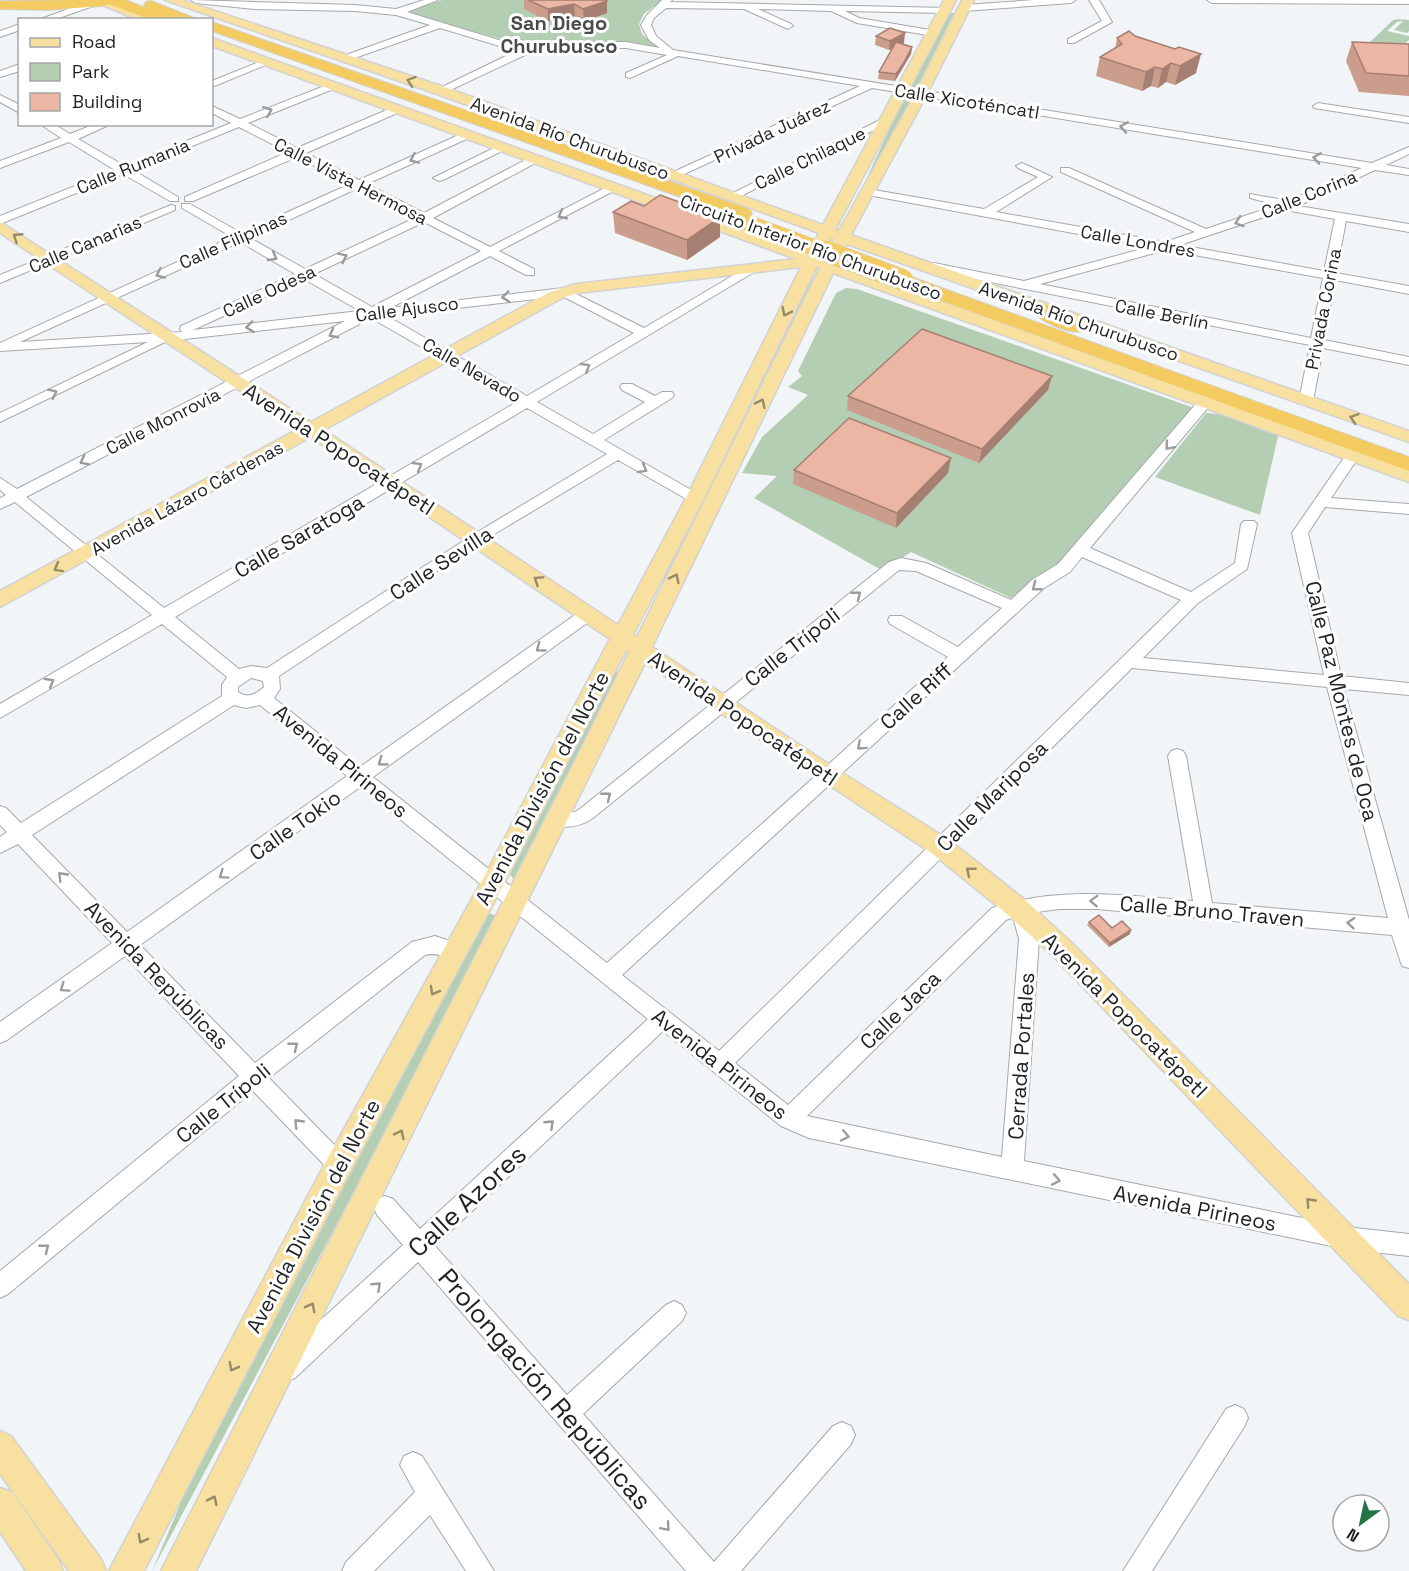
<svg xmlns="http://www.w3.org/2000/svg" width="1409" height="1571" viewBox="0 0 1409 1571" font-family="'Space Grotesk',sans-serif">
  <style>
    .green { fill: #b4ceb3 }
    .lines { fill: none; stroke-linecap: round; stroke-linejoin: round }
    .minor-casing { stroke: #a6a8aa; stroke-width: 2 }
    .major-casing { stroke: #d2d2d3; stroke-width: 3 }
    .highway-casing { stroke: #d2d2d3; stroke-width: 2 }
    .minor { fill: #fff; fill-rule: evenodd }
    .major { fill: #f8e0a0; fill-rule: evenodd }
    .highway { fill: #f3cb60; fill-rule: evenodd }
    .highway-bridge-far1-casing { stroke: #d2d2d3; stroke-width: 17; stroke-linecap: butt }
    .highway-bridge-casing { stroke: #d2d2d3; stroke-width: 22; stroke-linecap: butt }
    .highway-bridge-far1 { stroke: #f3cb60; stroke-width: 16 }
    .highway-bridge { stroke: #f3cb60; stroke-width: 21 }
    .wall { fill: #ca9d8c }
    .shaded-wall { fill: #a47f72 }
    .building { fill: #ebb6a3; stroke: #a47f72; stroke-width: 1.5 }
    .oneway { stroke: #968a67 }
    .oneway2 { stroke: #9a9b9b }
    .labels { text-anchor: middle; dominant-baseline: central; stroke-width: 6; stroke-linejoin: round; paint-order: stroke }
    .far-street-label { font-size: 18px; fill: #1f2021; stroke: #fff }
    .far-quarter-label { font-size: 20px; font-weight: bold; fill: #484a4c; stroke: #fff }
    .street-label { font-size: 21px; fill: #1f2021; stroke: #fff }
    .near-street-label { font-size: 26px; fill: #1f2021; stroke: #fff }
  </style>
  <rect width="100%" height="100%" fill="#f2f5f7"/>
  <path class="green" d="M442 0H662L644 14 639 24 642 34 657 47 570 42 525 46 412 14 410 11Z
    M950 13H958L920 88 910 87Z
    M1399 19 1409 20V31L1407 33 1394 30 1403 21 1397 22 1387 31 1409 36V40L1398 50 1368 44 1393 20Z
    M905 96 915 97 873 172 868 175Z
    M816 280 659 595 666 569 807 281Z
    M846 288 857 289 1197 409 1061 565 1011 598 911 552 883 571 754 498 777 476 742 473 762 437 808 395 788 387 802 376 798 371 836 293Z
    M1206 413 1228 415 1279 432 1260 515 1155 477Z
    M611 667 622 674 516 882 508 872Z
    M489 913 500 918 152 1571 220 1410Z"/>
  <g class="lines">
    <defs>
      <path id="minor" d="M93 0 96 1V5L53 20H38Z
        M191 0 355 5 396 9 424 0H438L407 12 525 48 571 42H626L660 48 649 40 641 25 647 15 662 0H672L670 2 948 8 950 10 945 13 845 11 859 18 936 31V35L933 36 857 23 831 11 758 9 791 24 793 26 788 29 744 9 666 8 654 18 651 25 656 36 673 50 1372 163 1409 147V154L1386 165 1409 169V175L1375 170 1298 206 1409 224V232L1346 221 1336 273 1409 286V294L1335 280 1324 340 1409 357V365L1323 348 1313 401 1306 405 1301 404 1299 401 1310 345 934 271 928 267 934 263 1024 281 1149 247 868 195 862 192 868 189 984 209 1038 177 1018 168 1016 166 1022 163 1052 177 996 212 1165 242 1195 232 1061 172V168H1069L1206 229 1277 205 1250 198V194L1289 201 1362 168 872 88 673 179 667 176 669 174 860 86 678 56 630 78 626 77V73L667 55 626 48H571L527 54 442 94 437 91 438 89 516 51 440 28 346 61 343 60V56L430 25 396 15 355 11 254 9 196 3ZM1285 210 1335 219 1324 271 1180 245ZM1166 250 1323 278 1311 338 1040 284Z
        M1034 0H1076L1071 3 964 11 959 8 964 5Z
        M1089 0H1099L1112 22 1074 43H1068V39L1102 21Z
        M1207 0H1409V4L1212 3Z
        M20 24V30L0 37V31Z
        M264 60 273 62 212 87V81Z
        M20 64V71L0 77V71Z
        M332 83 336 84V88L248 123 297 148 394 107H402V111L306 153 359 180 463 133H471V137L367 184 424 213 531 157H539V161L433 218 490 247 609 186H617L619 188 499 251 534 269V275H526L490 256 390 308 564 288 644 328 749 266H757L759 269 537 402 593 434 645 402 622 390 620 387 622 384H632L655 396 662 392H672L674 395 672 398 604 440 700 495 702 498 700 501H690L618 460 481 542 279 676 280 689 274 698 360 767 582 610H594L596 614 594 618 373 777 607 963 948 657 890 624 888 620 890 616H902L958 647 1002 608 916 571 899 570 593 818C580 827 566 829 551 824L548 819 551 814 575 812 581 808 889 562 901 558 926 563 1011 600 1032 580 1058 564 1201 398H1211L1213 401 1211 404 1090 548 1191 592 1235 563 1241 524 1244 521H1254L1257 524 1247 569 1198 603 1143 658 1324 675 1292 533 1348 452 1353 451 1360 455 1331 498 1409 504V514L1325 507 1308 533 1341 676 1409 683V695L1344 689 1409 920V968L1402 966 1392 935 1097 909H1059L1030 913 1036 924 1039 939 1024 1161 1346 1227 1409 1234V1256L1346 1249 809 1138 781 1126 663 1031 435 1246 567 1395 666 1305 674 1301 682 1305 686 1313 682 1321 583 1414 714 1562 833 1426 842 1422 851 1426 855 1435 851 1444 741 1571H686L418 1262 295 1378 286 1381 277 1378 274 1369 277 1360 403 1245 377 1215 374 1207 377 1199 385 1196 393 1199 420 1229 648 1019 360 787 140 945 255 1063 412 942 435 936 462 945 465 951 462 957C448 962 441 951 425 955L269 1078 347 1158 350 1165 347 1172 339 1176 331 1172 253 1091 8 1294 0 1298V1271L239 1076 125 956 7 1040 0 1043V1022L112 943 18 844 0 853V837L7 832 0 825V806L6 808 21 823 222 696V685L227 677 162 624 0 718V704L152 615 15 502 0 509V498L6 495 0 490V478L17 489 345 321 167 341 0 422V413L148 342 0 351V343L232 237 182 208V204H190L241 233 350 184 297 157 193 201H185V197L288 152 239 127 133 170 178 197V201H170L123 174 0 224V216L115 170 69 142 0 168V161L61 138 40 124H54L70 134 95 124H111L78 139 125 166 231 123 212 113V106L240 119ZM358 188 415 218 305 269 250 238ZM424 222 481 251 372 307 314 274ZM240 242 295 274 181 326 180 329 182 332 20 342ZM304 279 360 311 193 330ZM562 296 634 333 527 396 387 316ZM371 318 517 402 164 608 26 497ZM527 408 607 454 471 536 267 668 251 666 239 669 175 617ZM1082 557 1181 600 719 1051 622 975 1044 588 1070 572ZM1132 668 1327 687 1388 918 1212 903 1186 756 1183 751 1177 749 1171 751 1168 756 1193 901C1124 895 1058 886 992 908L788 1105 735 1063ZM251 678 263 681 264 687C256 694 248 699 238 692V687ZM234 705 246 708 260 705 347 776 127 932 32 835ZM1013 917 1019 939 1002 1157 807 1116 1006 920Z
        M0 95 20 105V113L0 102Z
        M1318 103 1409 117V123L1314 108 1313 106Z
        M888 116 892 117V121L735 199H727L725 197Z
        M502 144 507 147 506 149 443 180 439 181 433 178Z
        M171 205 175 206V210L0 283V275Z
        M1235 1405 1244 1409 1248 1418 1244 1427 1152 1571H1123L1226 1409Z
        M413 1452 422 1456 494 1571H466L430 1515 374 1571H342L346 1562 415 1492 400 1465 404 1456Z"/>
      <path id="major" d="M91 0H108L156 20H138Z
        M165 0H182L447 88 823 225 944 0H956L835 230 839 231 915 94 962 0H974L927 94 851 235 1409 431V442L847 244 838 264 1409 470V482L833 273 652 647 836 769 949 840 1025 900 1072 943 1409 1284V1320L1398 1316 1054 957 1007 914 933 854 645 663 196 1571H161L575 761 629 652 626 650 500 891 349 1174 144 1571H109L329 1156 484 877 610 639 311 437 0 607V591L298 429 0 233V222L311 422 550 292 576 284 796 259 212 46V38L808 253 819 233 437 94ZM831 238 834 239 825 259 821 258ZM817 266 820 268 637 637 633 635 704 498ZM801 267 686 498 618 625 324 430 562 298 578 293Z
        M0 1431 11 1436 101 1559 106 1571H69L0 1474Z
        M0 1488 12 1492 58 1559 63 1571H26L0 1532Z"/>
      <path id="highway" d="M73 0H125L146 8 144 5 146 2 151 1 199 20 172 18 174 20H152L109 4 103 6 47 10 0 9V1Z
        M212 22 749 209 752 213 749 217H737L212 31Z
        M903 274 1409 457V471L896 284 894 280 896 276Z
        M1038 301C1044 303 1085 324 1088 327L1085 331C1068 335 1038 321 1029 307L1031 303Z"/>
    </defs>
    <use href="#minor" class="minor-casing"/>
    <use href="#major" class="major-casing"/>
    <use href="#highway" class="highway-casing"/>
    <use href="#minor" class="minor"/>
    <use href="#major" class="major"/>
    <use href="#highway" class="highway"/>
    <defs>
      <path id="highway-bridge-far1" d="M734 218 829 253"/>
      <path id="highway-bridge" d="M825 251 903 280"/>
    </defs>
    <use href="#highway-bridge-far1" class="highway-bridge-far1-casing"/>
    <use href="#highway-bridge" class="highway-bridge-casing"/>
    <use href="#highway-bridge-far1" class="highway-bridge-far1"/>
    <use href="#highway-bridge" class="highway-bridge"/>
  </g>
  <path class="wall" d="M524 0H605L607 13 584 21 575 16 548 21 524 9Z
    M876 36 904 43 902 44 912 47 911 54 895 81 878 79 879 72 892 49 889 50 875 45Z
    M1135 36 1196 73 1175 85 1166 82 1158 88 1151 86 1142 91 1096 76 1100 57 1115 49 1117 38Z
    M1352 42 1409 44V96L1359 92 1346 61Z
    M644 206 720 217V237L687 260 615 233 613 212Z
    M1048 390 979 463 847 410 848 396Z
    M794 470 948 473 896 528 793 484Z
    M1089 922 1112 928 1130 934 1109 947 1087 925Z"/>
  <path class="shaded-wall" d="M607 1V13L584 21 583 9Z
    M574 4 575 16 548 21V9Z
    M905 33 904 43 889 50 890 41Z
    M912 47 911 54 895 81 896 74Z
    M1201 54 1196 73 1175 85 1180 66Z
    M1171 63 1166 82 1158 88 1162 69Z
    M1155 67 1151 86 1142 91 1146 72Z
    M720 217V237L687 260V240Z
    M1052 376 1048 390 979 463 982 449Z
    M951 458 948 473 896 528 897 513Z
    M1131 930 1130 934 1109 947 1110 943Z"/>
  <path class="building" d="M528 0H605L607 1 583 9 574 4 548 9Z
    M890 28 905 33 890 41 876 36Z
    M1129 31 1135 36 1175 49 1179 47 1201 54 1180 66 1171 63 1162 69 1155 67 1146 72 1100 57 1122 44 1117 38Z
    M896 42 912 47 903 64 896 74 879 72Z
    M1352 42 1409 44V76L1366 73Z
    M660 195 720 217 687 240 613 212 631 201 644 206Z
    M922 329 1052 376 982 449 848 396Z
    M849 418 951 458 897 513 794 470Z
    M1099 915 1112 928 1122 921 1131 930 1110 943 1089 922Z"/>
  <defs><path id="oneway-chevron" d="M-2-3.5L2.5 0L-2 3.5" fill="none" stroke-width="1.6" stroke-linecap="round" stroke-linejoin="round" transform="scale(1.5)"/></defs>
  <g class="oneway">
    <use href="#oneway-chevron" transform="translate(411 81) rotate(-161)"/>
    <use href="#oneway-chevron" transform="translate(17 237) rotate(-147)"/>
    <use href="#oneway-chevron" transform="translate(786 312) rotate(116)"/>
    <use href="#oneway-chevron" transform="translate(761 403) rotate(-64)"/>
    <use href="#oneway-chevron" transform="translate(1354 418) rotate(-161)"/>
    <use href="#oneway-chevron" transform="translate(58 568) rotate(151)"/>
    <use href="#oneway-chevron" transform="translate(675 578) rotate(-64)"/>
    <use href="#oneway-chevron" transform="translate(538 580) rotate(-146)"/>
    <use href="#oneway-chevron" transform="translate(970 871) rotate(-141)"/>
    <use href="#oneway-chevron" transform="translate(434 991) rotate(119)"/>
    <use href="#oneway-chevron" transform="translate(400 1134) rotate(-64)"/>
    <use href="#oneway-chevron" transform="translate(1310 1202) rotate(-134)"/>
    <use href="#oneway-chevron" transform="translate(311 1307) rotate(-62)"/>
    <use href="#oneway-chevron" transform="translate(233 1367) rotate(118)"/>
    <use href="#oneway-chevron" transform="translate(213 1500) rotate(-64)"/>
    <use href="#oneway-chevron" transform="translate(142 1539) rotate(118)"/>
  </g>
  <g class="oneway2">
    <use href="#oneway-chevron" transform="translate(268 111) rotate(-22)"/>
    <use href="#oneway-chevron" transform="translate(1124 127) rotate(-171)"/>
    <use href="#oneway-chevron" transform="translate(1317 158) rotate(-171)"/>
    <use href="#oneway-chevron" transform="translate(414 159) rotate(156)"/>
    <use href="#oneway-chevron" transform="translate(562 215) rotate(152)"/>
    <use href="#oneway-chevron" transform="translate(1239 222) rotate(162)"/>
    <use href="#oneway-chevron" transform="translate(273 257) rotate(30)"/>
    <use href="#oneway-chevron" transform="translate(343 257) rotate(-26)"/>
    <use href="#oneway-chevron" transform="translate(160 274) rotate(156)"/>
    <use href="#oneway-chevron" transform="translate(506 297) rotate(174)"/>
    <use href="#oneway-chevron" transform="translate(250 327) rotate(173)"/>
    <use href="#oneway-chevron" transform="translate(333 334) rotate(152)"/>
    <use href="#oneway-chevron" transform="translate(586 367) rotate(-31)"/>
    <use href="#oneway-chevron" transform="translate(53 393) rotate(-26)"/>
    <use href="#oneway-chevron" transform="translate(1169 446) rotate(130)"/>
    <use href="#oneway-chevron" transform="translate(84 461) rotate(153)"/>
    <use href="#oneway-chevron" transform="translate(418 466) rotate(-30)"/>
    <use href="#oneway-chevron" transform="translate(643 469) rotate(30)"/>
    <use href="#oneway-chevron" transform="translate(1036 587) rotate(142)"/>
    <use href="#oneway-chevron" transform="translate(857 595) rotate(-38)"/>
    <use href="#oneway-chevron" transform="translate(540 648) rotate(144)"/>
    <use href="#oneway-chevron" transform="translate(50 682) rotate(-30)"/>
    <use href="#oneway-chevron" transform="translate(861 746) rotate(138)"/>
    <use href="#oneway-chevron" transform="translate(382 762) rotate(144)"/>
    <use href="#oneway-chevron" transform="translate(607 796) rotate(-39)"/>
    <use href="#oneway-chevron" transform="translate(223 875) rotate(145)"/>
    <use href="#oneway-chevron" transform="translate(62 876) rotate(-134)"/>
    <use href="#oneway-chevron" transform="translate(1094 901) rotate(-178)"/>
    <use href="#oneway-chevron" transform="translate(1351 923) rotate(-175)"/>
    <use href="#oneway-chevron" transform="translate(64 988) rotate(145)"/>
    <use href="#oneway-chevron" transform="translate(294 1046) rotate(-38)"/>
    <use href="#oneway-chevron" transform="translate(298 1123) rotate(-134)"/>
    <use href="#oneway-chevron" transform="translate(550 1124) rotate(-43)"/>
    <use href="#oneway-chevron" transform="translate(845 1136) rotate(12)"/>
    <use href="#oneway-chevron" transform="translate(1056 1180) rotate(11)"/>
    <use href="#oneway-chevron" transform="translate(45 1248) rotate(-39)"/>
    <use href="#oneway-chevron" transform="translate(377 1286) rotate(-43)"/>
    <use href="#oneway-chevron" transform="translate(666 1527) rotate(49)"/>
  </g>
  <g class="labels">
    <g class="far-street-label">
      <text transform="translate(967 101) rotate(9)">Calle Xicoténcatl</text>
      <text transform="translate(772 131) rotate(-25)">Privada Juárez</text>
      <text transform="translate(570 138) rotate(20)">Avenida Río Churubusco</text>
      <text transform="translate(810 158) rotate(-26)">Calle Chilaque</text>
      <text transform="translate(133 166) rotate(-22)">Calle Rumania</text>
      <text transform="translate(351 181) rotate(27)">Calle Vista Hermosa</text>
      <text transform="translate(1309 194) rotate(-22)">Calle Corina</text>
      <text transform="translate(233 240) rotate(-24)">Calle Filipinas</text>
      <text transform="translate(1138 241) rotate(10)">Calle Londres</text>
      <text transform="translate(85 244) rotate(-23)">Calle Canarias</text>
      <text transform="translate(811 247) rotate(20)">Circuito Interior Río Churubusco</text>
      <text transform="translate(269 291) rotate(-25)">Calle Odesa</text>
      <text transform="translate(407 309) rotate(-7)">Calle Ajusco</text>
      <text transform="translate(1323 309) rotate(-79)">Privada Corina</text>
      <text transform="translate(1162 314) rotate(11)">Calle Berlín</text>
      <text transform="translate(1079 321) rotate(19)">Avenida Río Churubusco</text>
      <text transform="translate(472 370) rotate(30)">Calle Nevado</text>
      <text transform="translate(163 421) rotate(-27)">Calle Monrovia</text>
      <text transform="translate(187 498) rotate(-29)">Avenida Lázaro Cárdenas</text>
    </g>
    <g class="far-quarter-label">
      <text x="559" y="23">San Diego<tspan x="559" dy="23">Churubusco</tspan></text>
    </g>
    <g class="street-label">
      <text transform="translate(339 449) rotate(33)">Avenida Popocatépetl</text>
      <text transform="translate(299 536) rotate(-30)">Calle Saratoga</text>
      <text transform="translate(441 563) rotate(-33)">Calle Sevilla</text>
      <text transform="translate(792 647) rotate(-38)">Calle Trípoli</text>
      <text transform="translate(916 696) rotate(-42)">Calle Riff</text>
      <text transform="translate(1342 701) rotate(76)">Calle Paz Montes de Oca</text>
      <text transform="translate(743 718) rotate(34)">Avenida Popocatépetl</text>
      <text transform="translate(341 761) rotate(39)">Avenida Pirineos</text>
      <text transform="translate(542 788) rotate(-62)">Avenida División del Norte</text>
      <text transform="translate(992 796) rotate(-45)">Calle Mariposa</text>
      <text transform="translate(295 825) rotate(-35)">Calle Tokio</text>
      <text transform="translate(1212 911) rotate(5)">Calle Bruno Traven</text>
      <text transform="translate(157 975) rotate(46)">Avenida Repúblicas</text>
      <text transform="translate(900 1010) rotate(-44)">Calle Jaca</text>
      <text transform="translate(1125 1015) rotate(45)">Avenida Popocatépetl</text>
      <text transform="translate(1021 1056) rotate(-86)">Cerrada Portales</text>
      <text transform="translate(720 1064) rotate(38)">Avenida Pirineos</text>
      <text transform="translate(223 1103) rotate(-39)">Calle Trípoli</text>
      <text transform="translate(1195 1208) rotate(11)">Avenida Pirineos</text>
      <text transform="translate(313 1216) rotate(-62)">Avenida División del Norte</text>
    </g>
    <g class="near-street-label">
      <text transform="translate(467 1201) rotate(-43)">Calle Azores</text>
      <text transform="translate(545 1389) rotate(49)">Prolongación Repúblicas</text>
    </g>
  </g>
  <rect x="18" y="18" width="195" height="108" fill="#ffffff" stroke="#a5a6a6" stroke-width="1.5"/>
  <rect x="30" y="38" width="30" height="9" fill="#f8e0a0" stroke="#a5a6a6" stroke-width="1.5"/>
  <text x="72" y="48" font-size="18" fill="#1f2021">Road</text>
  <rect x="30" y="63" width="30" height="18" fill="#b4ceb3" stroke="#a5a6a6" stroke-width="1.5"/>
  <text x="72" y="78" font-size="18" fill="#1f2021">Park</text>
  <rect x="30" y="93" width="30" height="18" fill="#ebb6a3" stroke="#a5a6a6" stroke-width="1.5"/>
  <text x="72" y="108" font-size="18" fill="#1f2021">Building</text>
  <g transform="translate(1361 1523) rotate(213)"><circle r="28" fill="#ffffff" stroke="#a5a6a6" stroke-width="1.5"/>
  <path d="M0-4.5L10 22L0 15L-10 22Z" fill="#227446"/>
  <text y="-9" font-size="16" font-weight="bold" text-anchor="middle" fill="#1f2021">N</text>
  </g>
</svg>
